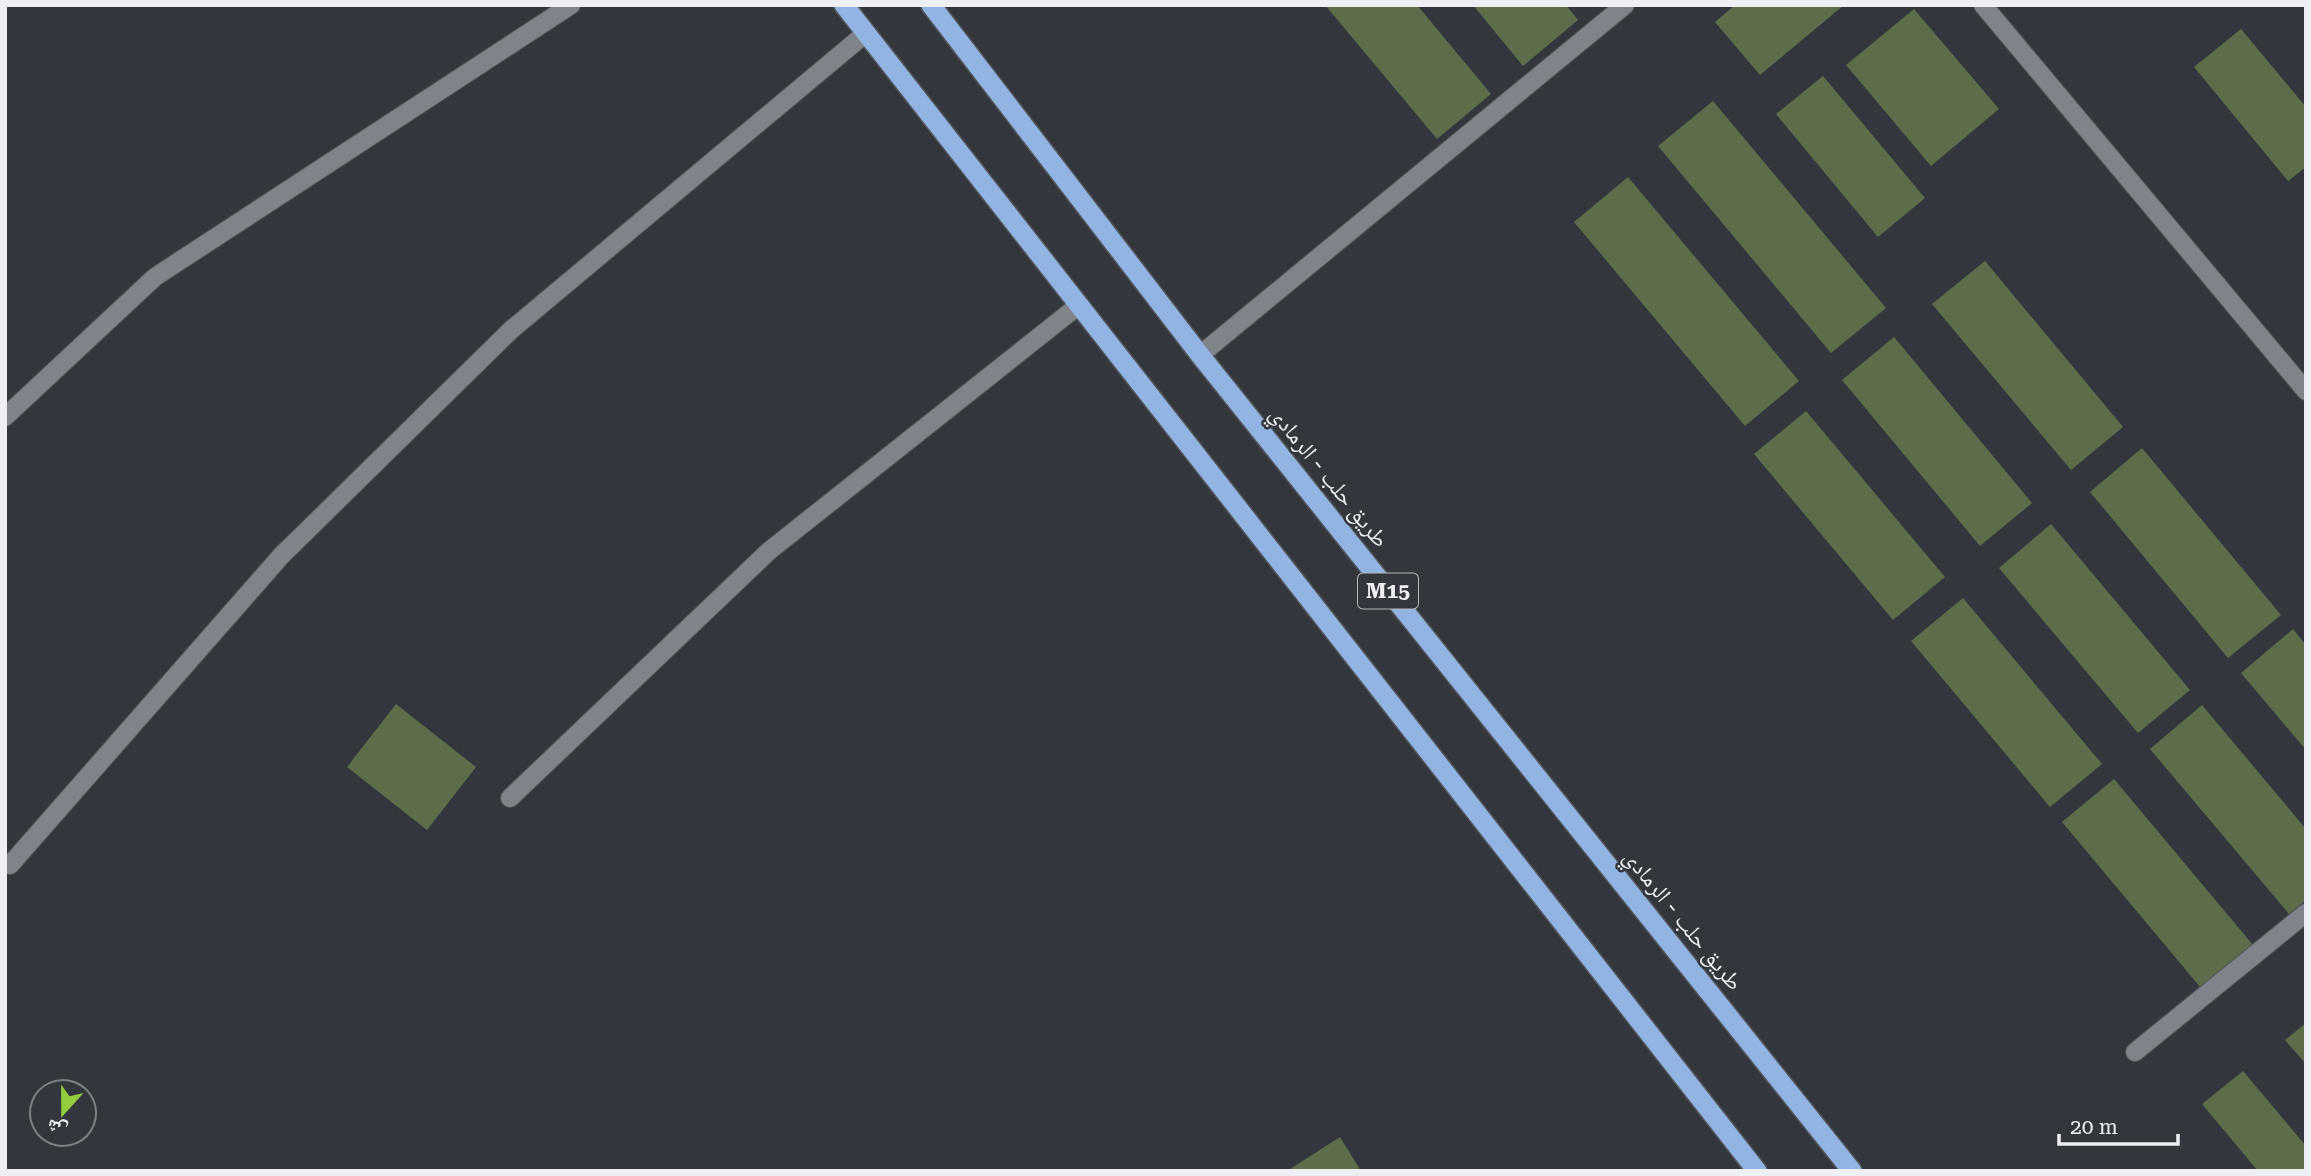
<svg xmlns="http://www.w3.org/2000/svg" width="2311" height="1176" viewBox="0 0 2311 1176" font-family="'Roboto Serif','Noto Naskh Arabic',serif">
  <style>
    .building { fill: #5d6d4a }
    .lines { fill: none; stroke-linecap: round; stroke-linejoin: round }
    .minor-casing { stroke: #52555a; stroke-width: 20 }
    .trunk-casing { stroke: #52555a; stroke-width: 22 }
    .minor { stroke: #7f848b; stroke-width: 18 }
    .trunk { stroke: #92b4e2; stroke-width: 19 }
    .labels { text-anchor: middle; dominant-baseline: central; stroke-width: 5; stroke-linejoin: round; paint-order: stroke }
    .shield { fill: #33373d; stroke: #b5b8bc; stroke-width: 2 }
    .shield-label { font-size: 21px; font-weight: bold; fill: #edeff3 }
    .street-label { font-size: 23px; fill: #edeff3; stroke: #33373d }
  </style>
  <rect width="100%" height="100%" fill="#33373d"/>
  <path class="building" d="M1325 5H1417L1491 94 1437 139Z
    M1473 5H1566L1578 20 1523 66Z
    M1735 5H1844L1760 75 1715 22Z
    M1914 9 1999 109 1931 166 1846 65Z
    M2241 29 2306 107V167L2288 181 2194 67Z
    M1823 76 1925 198 1878 237 1776 114Z
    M1713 101 1886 308 1831 353 1658 146Z
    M1628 177 1799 381 1745 426 1574 222Z
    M1985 261 2123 427 2071 470 1932 304Z
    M1894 337 2032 503 1980 546 1842 380Z
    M1806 411 1945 577 1893 620 1754 454Z
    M2142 448 2281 615 2228 658 2090 492Z
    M2051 524 2190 690 2138 733 1999 568Z
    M1963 598 2102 764 2050 807 1911 641Z
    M2293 629 2306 645V750L2241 673Z
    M396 704 476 767 427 830 347 767Z
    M2202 705 2306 829V900L2289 914 2150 749Z
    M2114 779 2253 945 2201 988 2062 822Z
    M2306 1023V1064L2285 1040Z
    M2243 1071 2306 1146V1171H2258L2202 1104Z
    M1340 1137 1361 1171H1287Z"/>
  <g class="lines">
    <defs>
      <path id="minor" d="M1983 5 2306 391
        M1200 355 1625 5
        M5 417 155 277 571 5
        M510 798 769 551 1079 305
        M10 865 281 556 511 330 866 33
        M2135 1052 2306 913"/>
      <path id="trunk" d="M844 5 1757 1171
        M931 5 1200 355 1852 1171"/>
    </defs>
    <use href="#minor" class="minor-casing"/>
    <use href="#trunk" class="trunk-casing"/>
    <use href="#minor" class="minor"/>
    <use href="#trunk" class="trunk"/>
  </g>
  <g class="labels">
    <rect class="shield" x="1358" y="573.5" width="60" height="35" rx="5"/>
    <g class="shield-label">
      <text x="1388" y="591">M15</text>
    </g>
    <g class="street-label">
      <text transform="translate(1329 477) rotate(51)">طريق حلب - الرمادي</text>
      <text transform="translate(1683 920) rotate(51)">طريق حلب - الرمادي</text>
    </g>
  </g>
  <rect width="2311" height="1176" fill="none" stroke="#edeff3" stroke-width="14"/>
  <g transform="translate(63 1113) rotate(201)"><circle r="33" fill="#33373d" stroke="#7d8186" stroke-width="2"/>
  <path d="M0-5L12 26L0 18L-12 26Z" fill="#93cd3d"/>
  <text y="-10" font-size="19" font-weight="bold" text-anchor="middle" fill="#edeff3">ش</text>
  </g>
  <path d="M2059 1134v10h119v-10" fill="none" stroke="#edeff3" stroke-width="3.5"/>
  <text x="2070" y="1134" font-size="21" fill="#edeff3" stroke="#33373d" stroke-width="5" paint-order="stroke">20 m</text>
</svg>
